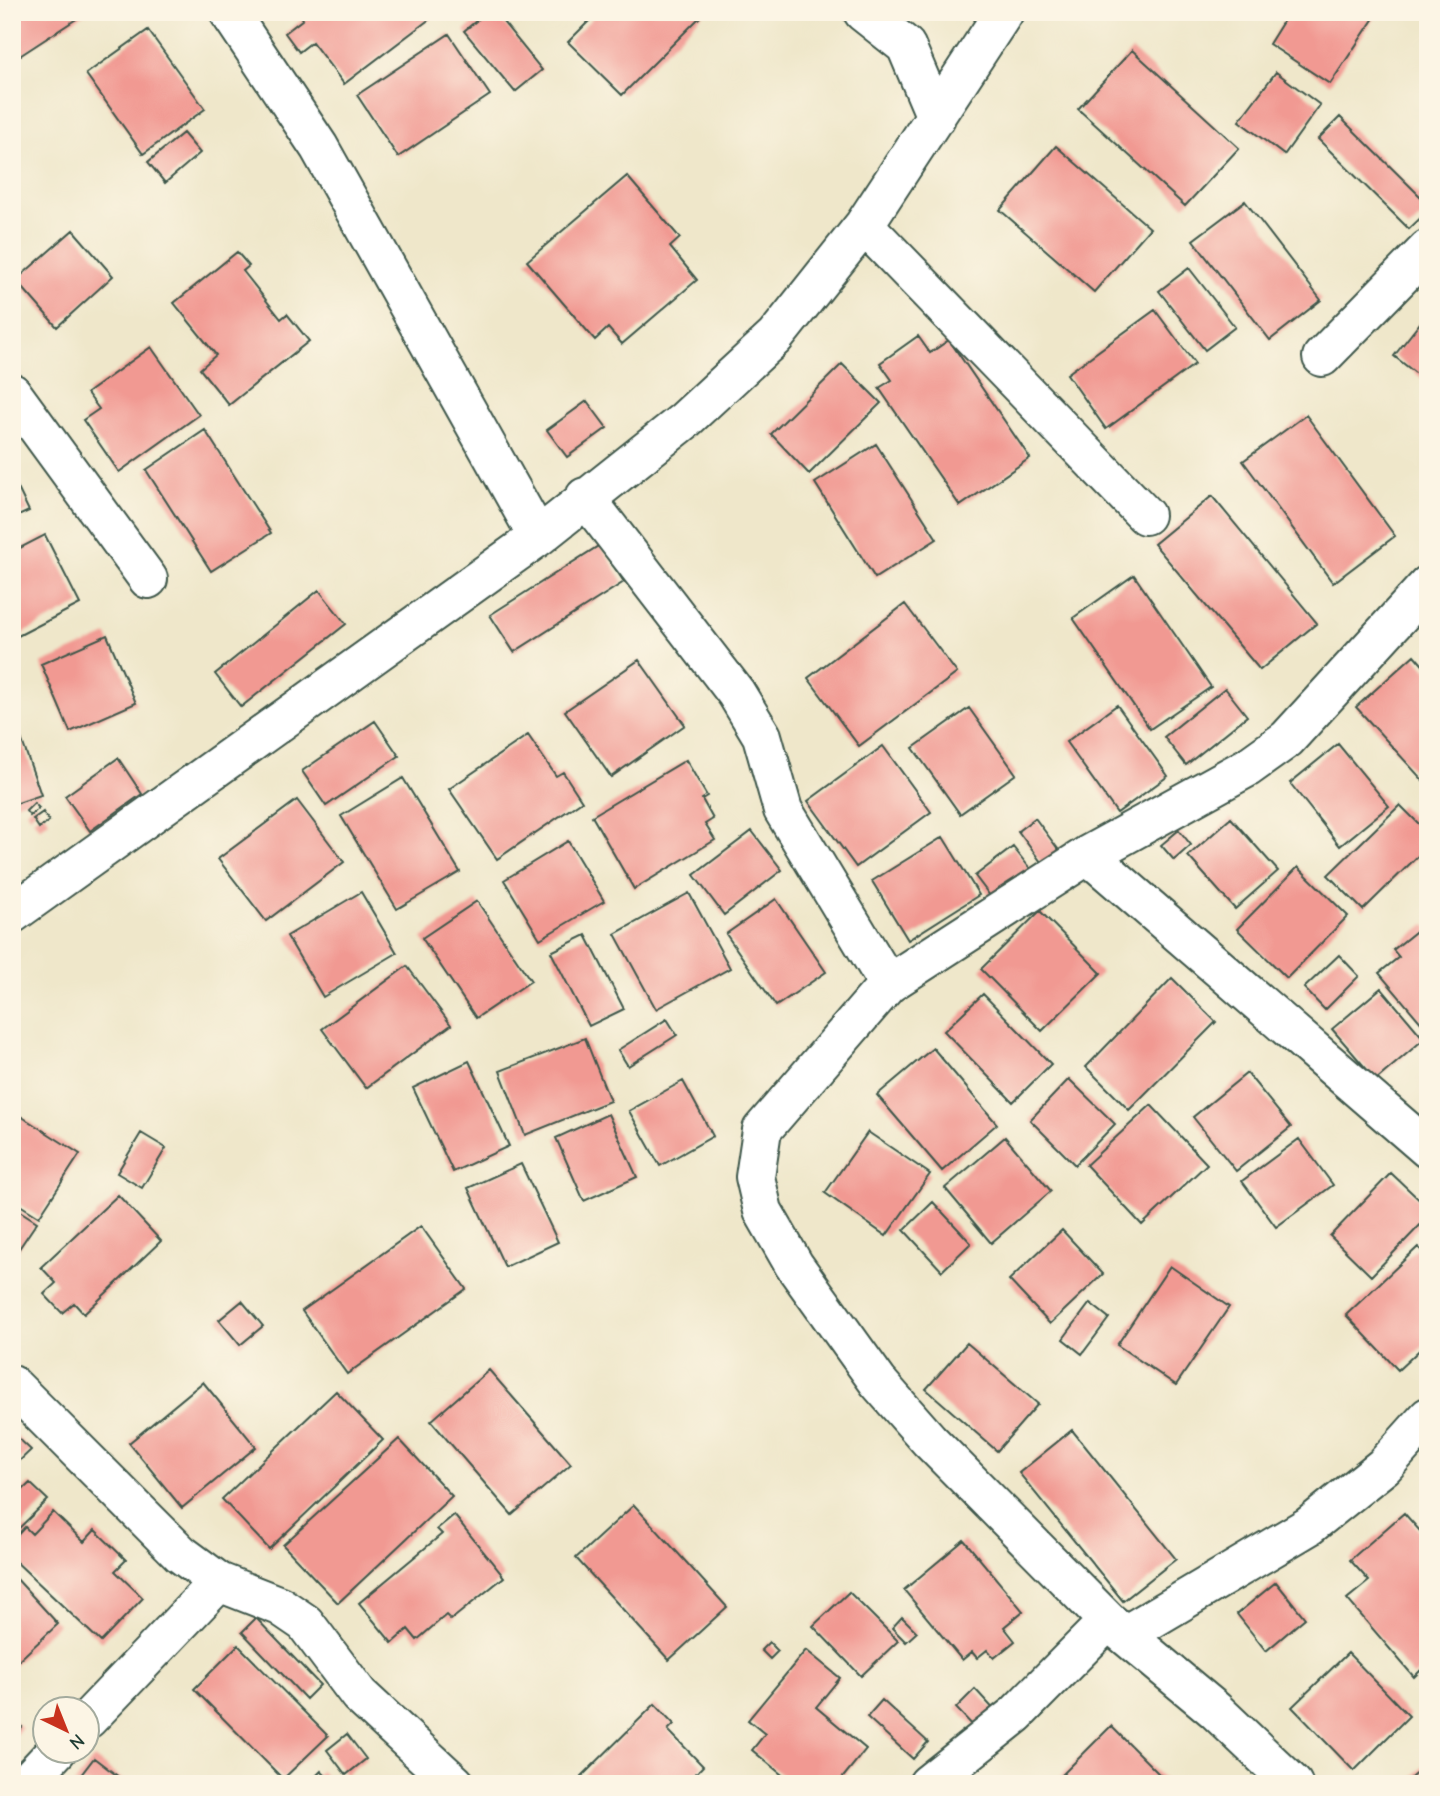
<svg xmlns="http://www.w3.org/2000/svg" width="1440" height="1796" viewBox="0 0 1440 1796" font-family="'Comic Neue',sans-serif">
  <style>
    .building { fill: #f19992 }
    .lines { fill: none; stroke-linecap: round; stroke-linejoin: round }
    .minor-casing { stroke: #3e564a; stroke-width: 42 }
    .minor { stroke: #fff; stroke-width: 38 }
  </style>
  <rect width="100%" height="100%" fill="#fcf5e5"/>
  <filter id="ink" filterUnits="userSpaceOnUse"><feTurbulence type="fractalNoise" baseFrequency=".0143" numOctaves="2"/><feDisplacementMap in="SourceGraphic" scale="14" xChannelSelector="R" yChannelSelector="G"/><feConvolveMatrix kernelMatrix="1 2 1 2 8 2 1 2 1" color-interpolation-filters="sRGB"/></filter>
  <filter id="wash" filterUnits="userSpaceOnUse"><feTurbulence type="fractalNoise" baseFrequency=".00686" numOctaves="4" result="noise"/><feDisplacementMap in="SourceGraphic" scale="28" xChannelSelector="R" yChannelSelector="G"/><feGaussianBlur stdDeviation="1.57" result="paint"/><feColorMatrix in="noise" values="0 0 0 0 0 0 0 0 0 0 0 0 0 0 0 0 0 1.4 0 .05"/><feComposite in="paint" operator="in"/></filter>
  <g filter="url(#wash)">
    <rect width="100%" height="100%" fill="#efe7ca"/>
    <g id="blocks">
      <path class="building" d="M12 12H87L12 61Z
        M298 12H439L344 84 312 42 299 52 285 33 303 19Z
        M487 12H495L542 70 515 92 464 31Z
        M598 12H705L622 95 568 42Z
        M1289 12H1378L1330 84 1269 44Z
        M148 30 205 109 143 154 86 74Z
        M449 34 490 95 398 157 357 95Z
        M1132 50 1239 148 1185 206 1078 109Z
        M1276 72 1320 105 1284 155 1239 121Z
        M1340 117 1428 204V211L1409 229 1318 139Z
        M183 133 200 153 165 183 148 162Z
        M1056 146 1150 228 1094 292 1000 210Z
        M627 176 680 238 670 247 697 280 622 344 608 328 595 340 527 261Z
        M1245 201 1321 300 1270 340 1193 240Z
        M73 230 113 276 57 327 16 280Z
        M237 252 249 266 243 271 281 319 287 314 309 341 229 405 200 369 216 355 174 303Z
        M1189 268 1235 327 1205 350 1159 291Z
        M1155 310 1195 364 1106 429 1067 374Z
        M1428 313V383L1394 356Z
        M918 336 930 353 949 340 1030 458 960 506 879 388 892 380 880 363Z
        M151 347 199 415 119 472 83 420 99 409 87 393Z
        M842 364 881 403 809 474 771 434Z
        M587 401 607 428 567 457 547 430Z
        M1306 415 1395 536 1333 583 1243 461Z
        M205 430 271 533 211 571 146 470Z
        M876 444 937 539 875 578 815 483Z
        M12 476 29 511 12 519Z
        M1212 496 1317 623 1260 670 1154 544Z
        M45 535 80 604 12 639V552Z
        M600 545 624 582 514 652 490 615Z
        M1134 575 1211 687 1150 729 1073 618Z
        M319 590 346 624 241 707 215 674Z
        M905 604 957 673 859 746 808 678Z
        M107 635 136 703 70 732 41 664Z
        M1414 655 1428 671V786L1356 707Z
        M639 660 685 725 611 777 565 711Z
        M1225 688 1247 716 1186 765 1164 737Z
        M1117 705 1168 776 1117 813 1066 742Z
        M969 708 1016 774 960 814 913 748Z
        M375 721 399 756 326 806 302 771Z
        M528 735 556 776 563 772 582 801 497 859 449 789Z
        M21 738 41 795 12 805V741Z
        M1338 744 1389 806 1340 846 1290 783Z
        M883 746 931 812 856 867 808 801Z
        M118 758 142 794 90 831 65 796Z
        M686 760 707 796 702 799 713 819 705 824 715 840 634 889 592 816Z
        M403 778 460 872 397 909 341 816Z
        M297 800 344 862 266 921 218 859Z
        M34 803 39 808 30 816 26 811Z
        M1400 805 1428 833V846L1363 910 1328 875Z
        M43 812 49 821 39 828 33 819Z
        M1035 818 1061 853 1044 866 1018 831Z
        M1231 818 1278 871 1235 909 1188 856Z
        M1179 830 1191 845 1174 860 1161 845Z
        M752 831 782 870 724 915 694 875Z
        M943 837 979 895 908 940 872 881Z
        M568 841 604 901 540 939 504 880Z
        M1013 847 1032 871 994 901 975 876Z
        M1298 867 1348 916 1287 978 1237 929Z
        M361 892 397 953 323 997 287 936Z
        M689 893 730 968 656 1009 615 934Z
        M776 899 826 972 776 1006 726 934Z
        M477 901 531 981 476 1018 422 938Z
        M1040 911 1101 973 1042 1031 981 969Z
        M1425 924 1428 926V1031L1379 973 1399 957 1393 950Z
        M586 935 624 1009 589 1026 551 952Z
        M1339 955 1359 976 1325 1010 1304 988Z
        M407 966 451 1025 366 1088 322 1029Z
        M1172 978 1216 1022 1129 1110 1086 1067Z
        M1381 988 1424 1039 1376 1080 1332 1029Z
        M983 994 1051 1064 1013 1102 944 1031Z
        M667 1019 677 1035 628 1066 618 1050Z
        M585 1038 610 1101 525 1135 500 1071Z
        M933 1048 997 1124 942 1171 877 1095Z
        M469 1061 509 1146 453 1172 413 1088Z
        M1247 1073 1291 1127 1236 1171 1193 1117Z
        M1069 1079 1115 1124 1075 1165 1030 1120Z
        M683 1081 713 1136 660 1166 629 1111Z
        M1151 1105 1207 1164 1142 1225 1086 1165Z
        M608 1114 637 1177 584 1201 556 1138Z
        M19 1115 80 1154 39 1217 12 1200V1125Z
        M868 1132 930 1174 886 1236 825 1193Z
        M141 1133 166 1148 142 1188 117 1173Z
        M1005 1137 1051 1191 991 1243 945 1188Z
        M1299 1139 1333 1185 1276 1227 1242 1181Z
        M521 1164 558 1242 505 1267 468 1188Z
        M1391 1173 1428 1208V1217L1371 1276 1330 1236Z
        M118 1195 161 1241 84 1314 74 1303 62 1313 44 1294 56 1283 41 1267Z
        M933 1202 971 1243 942 1271 904 1230Z
        M12 1206 37 1222 12 1259Z
        M421 1226 466 1289 347 1374 302 1311Z
        M1062 1230 1103 1274 1050 1324 1009 1280Z
        M1418 1247 1428 1257V1342L1398 1370 1346 1315Z
        M1170 1266 1229 1307 1176 1385 1117 1345Z
        M242 1301 263 1326 240 1345 219 1320Z
        M1090 1303 1109 1318 1082 1354 1063 1339Z
        M967 1343 1038 1404 997 1451 926 1389Z
        M489 1370 571 1464 512 1515 431 1421Z
        M203 1382 256 1447 182 1508 129 1443Z
        M336 1391 383 1440 269 1549 222 1499Z
        M1072 1430 1176 1559 1123 1601 1019 1473Z
        M16 1436 31 1450 12 1468V1440Z
        M399 1439 452 1496 338 1603 283 1545Z
        M30 1483 48 1500 12 1535V1500Z
        M634 1505 727 1607 669 1660 576 1558Z
        M53 1512 84 1542 95 1530 126 1560 115 1571 143 1598 101 1642 12 1558V1541L25 1527 32 1534Z
        M1404 1513 1428 1540V1674L1423 1668 1414 1677 1347 1599 1369 1581 1350 1560Z
        M454 1515 504 1577 451 1620 446 1615 417 1640 408 1629 392 1643 359 1603 442 1534 437 1529Z
        M964 1540 1023 1611 1004 1627 1015 1641 994 1658 987 1650 977 1658 972 1652 962 1660 904 1590Z
        M14 1576 58 1624 12 1667V1578Z
        M1276 1582 1305 1618 1266 1651 1237 1614Z
        M849 1592 898 1641 861 1676 813 1626Z
        M902 1617 917 1632 906 1642 892 1628Z
        M256 1618 320 1685 306 1699 242 1632Z
        M769 1642 778 1651 770 1659 761 1650Z
        M238 1645 328 1736 283 1779 194 1689Z
        M806 1650 840 1678 816 1707 866 1749 840 1781 843 1784H793L752 1750 765 1734 748 1720Z
        M1348 1653 1409 1716 1354 1771 1292 1707Z
        M975 1689 998 1714 979 1732 956 1708Z
        M882 1700 928 1742 913 1759 867 1717Z
        M655 1704 674 1724 668 1730 703 1766 686 1784H574Z
        M12 1720 22 1727 12 1739Z
        M1111 1726 1165 1780 1161 1784H1053Z
        M347 1734 366 1759 346 1775 327 1750Z
        M94 1758 128 1784H74Z
        M1428 1763V1784H1404Z
        M321 1771 334 1784H308Z"/>
    </g>
  </g>
  <g filter="url(#ink)">
    <use href="#blocks" fill-opacity="0" stroke="#3e564a" stroke-width="2"/>
    <g class="lines">
      <defs>
        <path id="minor" d="M229 12 319 147 538 537
          M863 12 906 46 936 117
          M864 225 1145 515
          M1322 357 1428 249
          M12 393 148 579
          M585 497 736 693 762 736 783 810 888 984
          M1088 855 1428 1149
          M12 914 538 537 684 421 775 337 864 225 1004 12
          M12 1385 181 1554 219 1582 280 1606 305 1623 359 1695 455 1784
          M1125 1635 1309 1526 1384 1466 1428 1417
          M88 1719 219 1582
          M25 1784 57 1750
          M928 1784 1016 1714 1108 1621
          M1293 1784 1215 1710 1108 1621 929 1440 878 1382 794 1265 763 1211 755 1177 762 1130 888 984 1088 855 1248 767 1287 739 1428 585"/>
      </defs>
      <use href="#minor" class="minor-casing"/>
      <use href="#minor" class="minor"/>
    </g>
  </g>
  <rect width="1440" height="1796" fill="none" stroke="#fcf5e5" stroke-width="42"/>
  <g transform="translate(66 1730) rotate(137)"><circle r="33" fill="#fcf5e5" stroke="#a4ab9e" stroke-width="2"/>
  <path d="M0-5L12 26L0 18L-12 26Z" fill="#c8321e"/>
  <text y="-10" font-size="19" font-weight="bold" text-anchor="middle" fill="#1f3d34">N</text>
  </g>
</svg>
